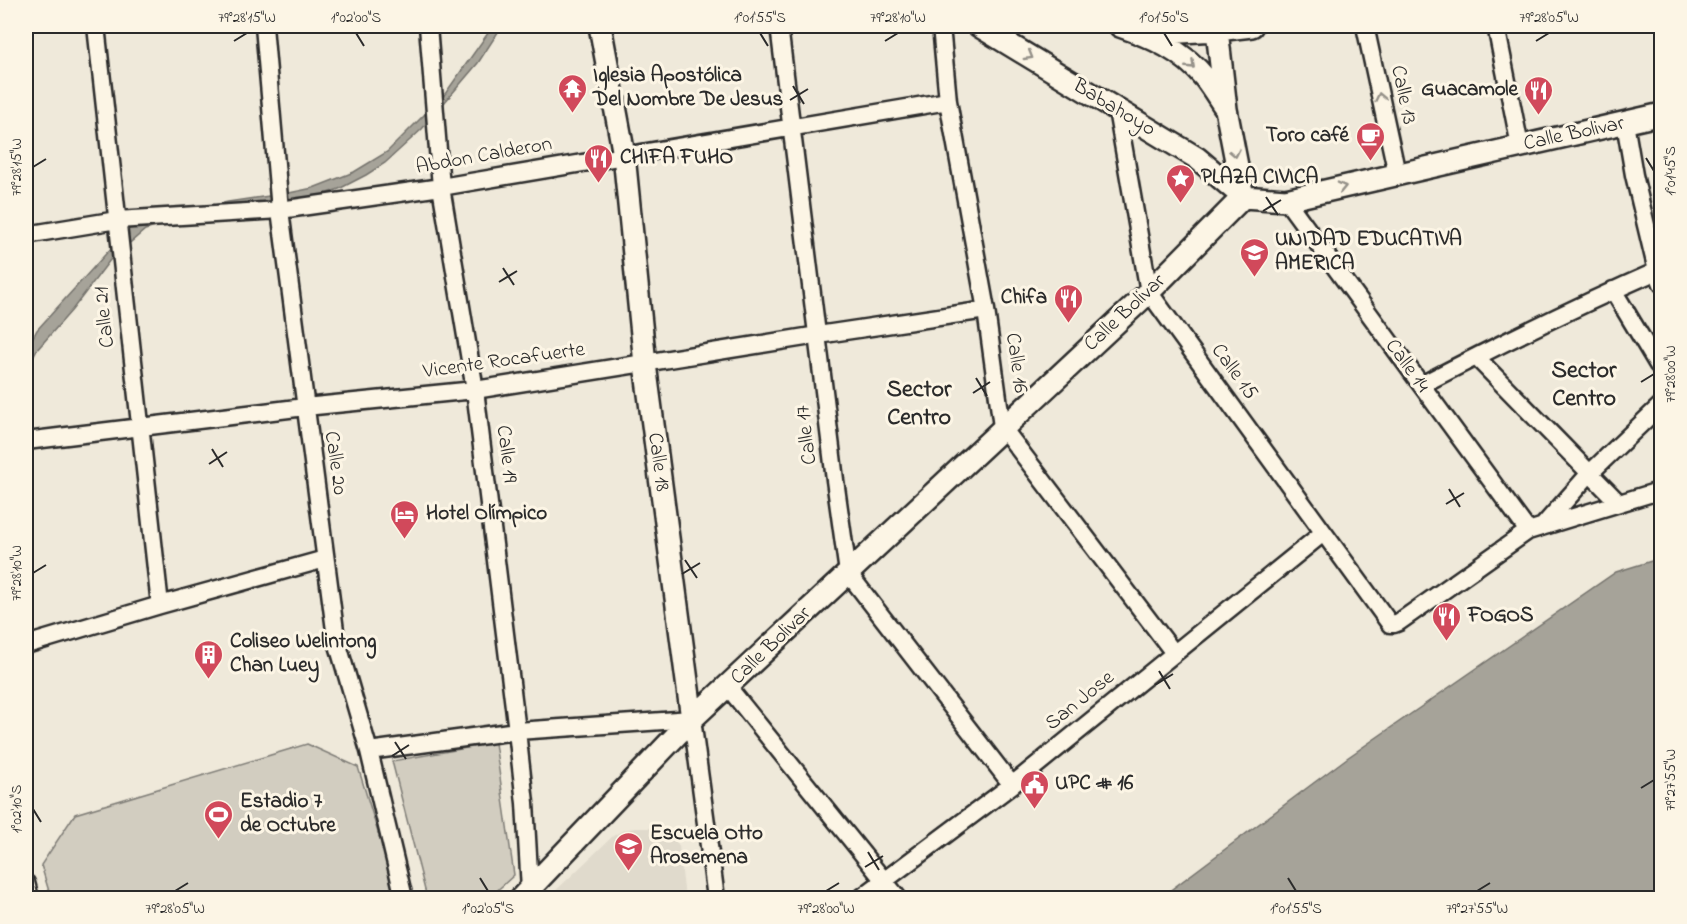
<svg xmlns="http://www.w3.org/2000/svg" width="1687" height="924" viewBox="0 0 1687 924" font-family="'Indie Flower',sans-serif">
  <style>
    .built { fill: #e0dacc }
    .green { fill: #d2cdc0; stroke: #7e7c76; stroke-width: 1.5 }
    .water { fill: #a6a399; stroke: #75736d; stroke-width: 1.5 }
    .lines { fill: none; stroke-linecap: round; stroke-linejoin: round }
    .minor-casing { stroke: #2b2b2b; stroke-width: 21 }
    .major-casing { stroke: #2b2b2b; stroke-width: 26 }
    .minor { stroke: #fcf5e5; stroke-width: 16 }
    .major { stroke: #fcf5e5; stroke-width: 21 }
    .oneway { stroke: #949088 }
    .ticks { fill: none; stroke: #2b2b2b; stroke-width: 2 }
    .labels { text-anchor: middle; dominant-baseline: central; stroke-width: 6; stroke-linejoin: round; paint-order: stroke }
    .poi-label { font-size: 21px; font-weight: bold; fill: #2b2b2b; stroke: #fcf5e5; text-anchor: start }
    .street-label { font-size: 21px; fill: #2b2b2b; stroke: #fcf5e5 }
    .quarter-label { font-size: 24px; font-weight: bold; fill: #2b2b2b; stroke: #fcf5e5 }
    .neatline { fill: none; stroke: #2b2b2b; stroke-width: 2 }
    .ticks-label { font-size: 15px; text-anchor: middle; fill: #2b2b2b }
  </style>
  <rect width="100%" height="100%" fill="#efe9da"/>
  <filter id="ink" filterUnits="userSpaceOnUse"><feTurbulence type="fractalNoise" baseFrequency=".0167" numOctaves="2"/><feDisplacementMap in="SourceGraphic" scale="12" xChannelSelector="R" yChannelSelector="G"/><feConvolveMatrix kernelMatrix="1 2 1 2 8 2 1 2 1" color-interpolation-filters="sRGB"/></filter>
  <g filter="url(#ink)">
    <path class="built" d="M635 828H649L662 831 674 838 679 846 685 898H548L613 836 624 830Z"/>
    <path class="green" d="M495 743 514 875 489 898H427L392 761Z
      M307 744 358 767 398 898H51L41 865 75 814Z"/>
    <path class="water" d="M493 26H502L478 63 422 129 385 163 366 175 339 189 290 206 163 225 145 230 110 260 72 310 36 351 26 371V350L37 330 113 246 136 222 228 202 289 193 313 188 354 172 387 152 445 94Z
      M1661 558V898H1160L1347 758 1616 572Z"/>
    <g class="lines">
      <defs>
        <path id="minor" d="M96 26 160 605
          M264 26 280 210 336 638 369 751 404 898
          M428 26 441 187 475 390 517 731 525 803 530 890
          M779 26 835 480 848 573 1012 785
          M941 26 948 101 986 310 1002 427 1174 653
          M1365 26 1397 174
          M1496 26 1520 146
          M1117 110 1149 292 1390 624H1394L1399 622 1528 531 1662 490
          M1625 123 1634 175 1657 271 1662 284
          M1286 200 1528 531
          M26 235 117 220 280 210 441 187 948 101
          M1613 290 1658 365 1662 362
          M1476 357 1619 503
          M1421 385C1498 345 1577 306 1657 271
          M26 441 305 407 475 390 818 335 986 310
          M1543 526 1590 473 1662 404
          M26 645 160 605 325 559
          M728 687 898 898
          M369 751 517 731 692 719 716 898
          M26 883 30 898
          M861 898 1012 785 1323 533"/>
        <path id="major" d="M600 26 624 155 645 364 692 719
          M979 26 1197 158 1243 197
          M1120 26C1152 37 1183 51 1205 78 1212 87 1218 97 1224 106
          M1217 30 1226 109 1243 197
          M1145 34 1217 30 1252 26
          M521 898 692 719 1149 292 1243 197 1286 200 1662 114"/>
      </defs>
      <use href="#minor" class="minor-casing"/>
      <use href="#major" class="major-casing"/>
      <use href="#minor" class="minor"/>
      <use href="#major" class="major"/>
    </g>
    <defs><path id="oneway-chevron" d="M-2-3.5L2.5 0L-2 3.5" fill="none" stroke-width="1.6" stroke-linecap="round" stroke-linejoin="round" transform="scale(1.5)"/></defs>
    <g class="oneway">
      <use href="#oneway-chevron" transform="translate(1029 56) rotate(31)"/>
      <use href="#oneway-chevron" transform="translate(1191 65) rotate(43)"/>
      <use href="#oneway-chevron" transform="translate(1380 97) rotate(-102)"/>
      <use href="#oneway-chevron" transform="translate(1235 153) rotate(79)"/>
      <use href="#oneway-chevron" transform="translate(1342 187) rotate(-13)"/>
    </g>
  </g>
  <path class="ticks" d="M356 33 364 46M760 33 768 46M1164 33 1172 46M234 41 247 33M885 41 898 33M1536 41 1549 33M793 86 804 104M790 100 808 89M1646 158 1654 171M33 167 46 159M1266 197 1278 215M1263 211 1281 200M503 268 514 285M499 282 517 271M976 378 987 396M1641 382 1654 374M973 393 990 382M212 449 223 467M209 464 227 452M1449 489 1460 507M1446 504 1464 493M685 560 697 578M33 573 46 565M682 574 700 563M1159 671 1170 689M1155 685 1173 674M395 742 406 759M392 756 409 745M1641 788 1654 780M33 809 41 822M868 852 879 870M865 867 883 856M480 878 488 891M1288 878 1296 891M175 891 188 883M826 891 839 883M1477 891 1490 883"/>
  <defs>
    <symbol id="temple-pin" viewBox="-11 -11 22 30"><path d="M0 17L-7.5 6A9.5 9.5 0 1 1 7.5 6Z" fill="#d1495b" stroke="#fcf5e5"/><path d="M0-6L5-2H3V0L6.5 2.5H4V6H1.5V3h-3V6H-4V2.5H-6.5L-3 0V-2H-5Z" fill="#fff"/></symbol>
    <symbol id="restaurant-pin" viewBox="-11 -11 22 30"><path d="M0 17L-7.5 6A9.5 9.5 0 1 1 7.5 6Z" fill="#d1495b" stroke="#fcf5e5"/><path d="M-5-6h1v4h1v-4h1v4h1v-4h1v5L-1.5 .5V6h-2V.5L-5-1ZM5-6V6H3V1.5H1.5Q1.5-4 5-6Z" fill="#fff"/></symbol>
    <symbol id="cafe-pin" viewBox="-11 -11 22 30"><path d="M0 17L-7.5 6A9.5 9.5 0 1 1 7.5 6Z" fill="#d1495b" stroke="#fcf5e5"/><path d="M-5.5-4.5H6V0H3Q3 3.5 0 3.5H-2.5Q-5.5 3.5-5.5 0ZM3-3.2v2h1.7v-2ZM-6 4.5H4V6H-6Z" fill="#fff"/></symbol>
    <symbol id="sight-pin" viewBox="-11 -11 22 30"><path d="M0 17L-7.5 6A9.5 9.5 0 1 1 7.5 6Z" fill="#d1495b" stroke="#fcf5e5"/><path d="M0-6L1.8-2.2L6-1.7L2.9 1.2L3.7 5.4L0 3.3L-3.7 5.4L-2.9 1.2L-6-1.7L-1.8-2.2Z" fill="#fff"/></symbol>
    <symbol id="school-pin" viewBox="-11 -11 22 30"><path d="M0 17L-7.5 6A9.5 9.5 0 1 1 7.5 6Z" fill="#d1495b" stroke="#fcf5e5"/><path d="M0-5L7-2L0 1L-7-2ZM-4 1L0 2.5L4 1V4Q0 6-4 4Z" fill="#fff"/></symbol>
    <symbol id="hotel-pin" viewBox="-11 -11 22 30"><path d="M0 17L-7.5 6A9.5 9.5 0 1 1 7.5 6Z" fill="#d1495b" stroke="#fcf5e5"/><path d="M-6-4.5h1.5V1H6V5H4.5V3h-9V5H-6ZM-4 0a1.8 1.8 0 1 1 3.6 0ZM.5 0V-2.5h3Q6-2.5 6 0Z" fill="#fff"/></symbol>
    <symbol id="building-pin" viewBox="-11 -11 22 30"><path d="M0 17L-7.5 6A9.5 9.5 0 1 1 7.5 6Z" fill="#d1495b" stroke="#fcf5e5"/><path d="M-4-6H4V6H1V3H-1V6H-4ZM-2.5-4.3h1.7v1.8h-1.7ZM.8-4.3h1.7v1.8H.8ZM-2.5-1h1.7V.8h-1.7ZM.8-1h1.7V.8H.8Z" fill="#fff"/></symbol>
    <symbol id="civic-pin" viewBox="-11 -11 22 30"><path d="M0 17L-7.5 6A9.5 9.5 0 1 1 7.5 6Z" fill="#d1495b" stroke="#fcf5e5"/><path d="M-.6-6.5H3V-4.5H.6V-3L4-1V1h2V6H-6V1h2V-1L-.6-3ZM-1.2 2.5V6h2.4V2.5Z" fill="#fff"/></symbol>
    <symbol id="stadium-pin" viewBox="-11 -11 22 30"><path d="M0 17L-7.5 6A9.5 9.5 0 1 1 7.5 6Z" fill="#d1495b" stroke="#fcf5e5"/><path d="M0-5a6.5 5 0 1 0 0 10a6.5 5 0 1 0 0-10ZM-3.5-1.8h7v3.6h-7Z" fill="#fff"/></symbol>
  </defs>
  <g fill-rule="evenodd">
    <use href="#temple-pin" x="556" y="72" width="33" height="45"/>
    <use href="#restaurant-pin" x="1522" y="74" width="33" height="45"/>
    <use href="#cafe-pin" x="1354" y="120" width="33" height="45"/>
    <use href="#restaurant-pin" x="582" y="142" width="33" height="45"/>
    <use href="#sight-pin" x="1164" y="162" width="33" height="45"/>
    <use href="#school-pin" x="1238" y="236" width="33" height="45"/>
    <use href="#restaurant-pin" x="1052" y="282" width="33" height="45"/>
    <use href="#hotel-pin" x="388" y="498" width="33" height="45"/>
    <use href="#restaurant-pin" x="1430" y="600" width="33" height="45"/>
    <use href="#building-pin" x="192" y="638" width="33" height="45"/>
    <use href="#civic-pin" x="1018" y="768" width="33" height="45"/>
    <use href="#stadium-pin" x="202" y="798" width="33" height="45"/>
    <use href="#school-pin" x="612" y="830" width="33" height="45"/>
  </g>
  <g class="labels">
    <g class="poi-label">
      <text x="593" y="76">Iglesia Apostólica<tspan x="593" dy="24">Del Nombre De Jesus</tspan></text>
      <text x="1518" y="90" text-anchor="end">Guacamole</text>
      <text x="1349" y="136" text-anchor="end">Toro café</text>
      <text x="620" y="158">CHIFA FUHO</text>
      <text x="1201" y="178">PLAZA CIVICA</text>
      <text x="1275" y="240">UNIDAD EDUCATIVA<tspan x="1275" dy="24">AMERICA</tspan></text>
      <text x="1047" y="298" text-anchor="end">Chifa</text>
      <text x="426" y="514">Hotel Olímpico</text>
      <text x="1468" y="616">FOGOS</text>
      <text x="230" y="642">Coliseo Welintong<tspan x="230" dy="24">Chan Luey</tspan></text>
      <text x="1055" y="784">UPC # 16</text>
      <text x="240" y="802">Estadio 7<tspan x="240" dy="24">de Octubre</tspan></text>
      <text x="650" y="834">Escuela Otto<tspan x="650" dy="24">Arosemena</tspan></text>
    </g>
    <g class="street-label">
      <text transform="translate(1403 95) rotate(78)">Calle 13</text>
      <text transform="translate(1114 108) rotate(31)">Babahoyo</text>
      <text transform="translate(1574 134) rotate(-12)">Calle Bolivar</text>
      <text transform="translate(484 156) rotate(-10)">Abdon Calderon</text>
      <text transform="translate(1125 313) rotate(-43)">Calle Bolivar</text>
      <text transform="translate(105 317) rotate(-96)">Calle 21</text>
      <text transform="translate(504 361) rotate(-8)">Vicente Rocafuerte</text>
      <text transform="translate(1016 363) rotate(82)">Calle 16</text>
      <text transform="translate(1407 366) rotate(54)">Calle 14</text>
      <text transform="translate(1234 372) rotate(54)">Calle 15</text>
      <text transform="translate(807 435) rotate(-97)">Calle 17</text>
      <text transform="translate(506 454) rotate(83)">Calle 19</text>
      <text transform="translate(658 462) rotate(82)">Calle 18</text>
      <text transform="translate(335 463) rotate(82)">Calle 20</text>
      <text transform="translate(771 646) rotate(-44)">Calle Bolivar</text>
      <text transform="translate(1080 701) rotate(-39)">San Jose</text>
    </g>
    <g class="quarter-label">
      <text x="1584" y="371">Sector<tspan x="1584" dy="28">Centro</tspan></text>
      <text x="919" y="390">Sector<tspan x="919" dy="28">Centro</tspan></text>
    </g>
  </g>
  <rect width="1687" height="924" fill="none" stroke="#fcf5e5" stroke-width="66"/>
  <rect x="33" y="33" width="1621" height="858" class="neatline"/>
  <g class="ticks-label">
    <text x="247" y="22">79°28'15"W</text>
    <text x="356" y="22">1°02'00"S</text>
    <text x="760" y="22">1°01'55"S</text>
    <text x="898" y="22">79°28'10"W</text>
    <text x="1164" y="22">1°01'50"S</text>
    <text x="1549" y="22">79°28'05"W</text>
    <text transform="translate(16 167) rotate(-90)" y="5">79°28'15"W</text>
    <text transform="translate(1670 171) rotate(-90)" y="5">1°01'45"S</text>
    <text transform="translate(1670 374) rotate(-90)" y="5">79°28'00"W</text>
    <text transform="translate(16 573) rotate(-90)" y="5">79°28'10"W</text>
    <text transform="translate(1670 780) rotate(-90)" y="5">79°27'55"W</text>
    <text transform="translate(16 809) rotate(-90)" y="5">1°02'10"S</text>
    <text x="175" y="913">79°28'05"W</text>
    <text x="488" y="913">1°02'05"S</text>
    <text x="826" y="913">79°28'00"W</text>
    <text x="1296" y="913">1°01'55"S</text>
    <text x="1477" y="913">79°27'55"W</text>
  </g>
</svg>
